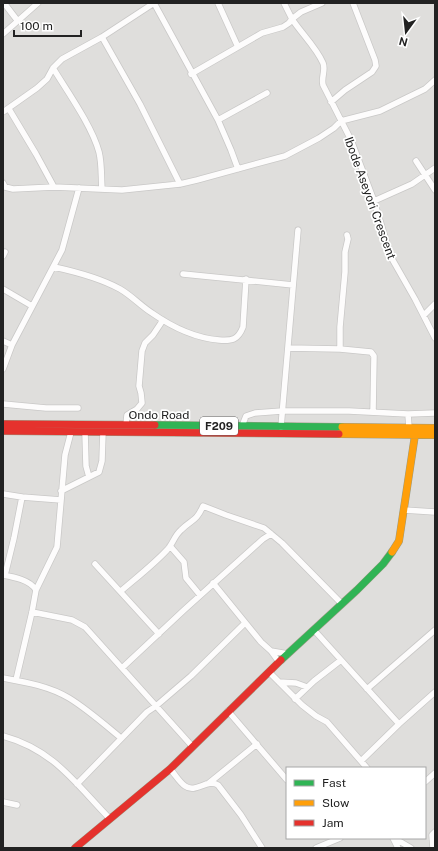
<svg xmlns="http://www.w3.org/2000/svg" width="438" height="851" viewBox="0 0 438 851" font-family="'Public Sans',sans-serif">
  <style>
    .residential { fill: #dfdedc; fill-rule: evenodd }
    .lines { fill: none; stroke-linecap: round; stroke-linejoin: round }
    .street-casing { stroke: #c9c8c7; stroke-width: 7 }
    .fast-casing { stroke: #999a82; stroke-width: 8 }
    .slow-casing { stroke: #999a82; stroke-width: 8 }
    .jam-casing { stroke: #999a82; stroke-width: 8 }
    .street { stroke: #fdfcfc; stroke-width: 5.5 }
    .fast { stroke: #30b455; stroke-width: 7 }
    .slow { stroke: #ff9f0a; stroke-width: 7 }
    .jam { stroke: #e5322d; stroke-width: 7 }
    .labels { text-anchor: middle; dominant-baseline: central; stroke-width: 3.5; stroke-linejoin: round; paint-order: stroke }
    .shield { fill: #fff; stroke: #646464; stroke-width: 1 }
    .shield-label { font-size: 11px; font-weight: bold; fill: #222 }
    .street-label { font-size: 12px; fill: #222; stroke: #fff }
  </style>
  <rect width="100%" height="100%" fill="#f0eeeb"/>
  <path class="residential" d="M3 3H435V848H3ZM287 768H425V838H287Z"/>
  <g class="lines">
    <defs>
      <path id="street" d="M4 3 17 20
        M154 3 218 120 231 150 238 169
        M218 3 238 47
        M322 3 301 12 292 19C301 33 316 47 323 63 326 70 321 77 323 85L351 140 374 201 391 257 415 299 435 338
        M3 34 38 3
        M102 37 140 104 180 184
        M53 68C67 91 92 126 99 152 102 164 101 177 102 189
        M191 74 262 33 283 27 289 23 292 19 284 3
        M331 102 345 90 372 72 376 66 375 60 353 3
        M9 109 36 154 54 187
        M3 112 37 88 47 79 53 68 62 59 102 37 154 3
        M218 120 267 93
        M416 161 435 190
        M3 183 5 187 13 189 54 187 122 190 180 184 197 180 285 156 319 138 334 128 341 121 380 111 425 89 435 80
        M374 201 412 184 435 168
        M3 256 5 252
        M54 267C77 272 100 278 120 289 132 296 141 306 152 313 172 327 195 338 219 340 232 341 238 340 243 327L246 279
        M183 274 293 285
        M3 289 32 306
        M424 315 435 304
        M3 341 12 345
        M288 348 340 349 371 352 374 356 373 412
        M340 349V327L345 272V252L348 239 347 235
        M3 369 12 345 62 250 79 188
        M3 404 46 408H78
        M408 414 409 428
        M126 425 127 415 137 409 142 403 141 393 139 386 142 351 145 343 153 335 163 320
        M242 426 246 416 255 413 282 411H349L408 414 435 413
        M281 427 298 230
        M85 432 86 466 89 477
        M61 491 99 472 102 461 103 432
        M3 494 22 497 61 500
        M404 510 435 512
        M170 546 184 562 186 578 200 595
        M95 564 159 634
        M3 575C14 577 30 580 36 590
        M5 575 14 538 22 497
        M213 583 261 642 271 651 279 662
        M121 591C136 578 153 565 167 550 173 544 174 536 181 530 192 519 196 522 203 506L226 515 264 528 282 543 342 604
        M32 612 72 620 85 627 192 746
        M314 630 399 724
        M271 651 288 654
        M122 668 184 610 263 539 271 534
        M269 672 302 705 316 716 327 722 367 768
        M3 678C25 682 49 686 69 698 87 709 104 724 121 738
        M16 680 32 612 36 590 57 547 65 455 71 432
        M279 682 296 683 307 687
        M367 689 435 630
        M295 699 314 681 341 660
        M228 711 287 780
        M3 736C54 750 75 783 110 819
        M361 761 399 724 435 692
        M170 769C175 774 179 782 185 786 196 794 207 778 218 785L241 815 262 848
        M425 782 435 773
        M209 783 257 744
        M77 784 147 712 156 706 191 676 245 623
        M3 802 17 805
        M393 838 398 848
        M394 838 411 848
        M316 848 340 838
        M433 848 432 835 435 832"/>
      <path id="fast" d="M155 425 342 427
        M281 660 357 590 383 564 392 552"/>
      <path id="slow" d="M342 427 435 428
        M339 434 435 435
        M392 552 399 541 415 435"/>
      <path id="jam" d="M3 424 155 425
        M3 431 339 434
        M75 848 170 769 281 660"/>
    </defs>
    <use href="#street" class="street-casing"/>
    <use href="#fast" class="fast-casing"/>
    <use href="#slow" class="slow-casing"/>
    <use href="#jam" class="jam-casing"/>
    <use href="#street" class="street"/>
    <use href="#fast" class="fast"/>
    <use href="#slow" class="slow"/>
    <use href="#jam" class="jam"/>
  </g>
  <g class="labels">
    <rect class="shield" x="200" y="417" width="38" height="18" rx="3"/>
    <g class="shield-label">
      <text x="219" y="426">F209</text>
    </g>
    <g class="street-label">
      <text transform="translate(370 198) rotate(70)">Ibode Aseyori Crescent</text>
      <text x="159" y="415">Ondo Road</text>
    </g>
  </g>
  <rect width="438" height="851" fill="none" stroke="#222222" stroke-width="8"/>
  <rect x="286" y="767" width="140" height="72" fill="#ffffff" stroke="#a7a7a7"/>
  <rect x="294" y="780" width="20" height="6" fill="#30b455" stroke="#a7a7a7"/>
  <text x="322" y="787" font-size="12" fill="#222222">Fast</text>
  <rect x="294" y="800" width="20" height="6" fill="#ff9f0a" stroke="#a7a7a7"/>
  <text x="322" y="807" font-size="12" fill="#222222">Slow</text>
  <rect x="294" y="820" width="20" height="6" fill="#e5322d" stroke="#a7a7a7"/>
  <text x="322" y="827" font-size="12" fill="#222222">Jam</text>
  <g transform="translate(406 32) rotate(195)" stroke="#ffffff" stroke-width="3" paint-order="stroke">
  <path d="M0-3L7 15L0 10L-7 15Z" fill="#222222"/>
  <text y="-6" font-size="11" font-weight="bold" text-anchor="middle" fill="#222222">N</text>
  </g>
  <path d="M14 30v6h67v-6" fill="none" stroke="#222222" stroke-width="2"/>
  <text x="20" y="30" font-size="12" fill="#222222" stroke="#ffffff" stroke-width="3" paint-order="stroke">100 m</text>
</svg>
